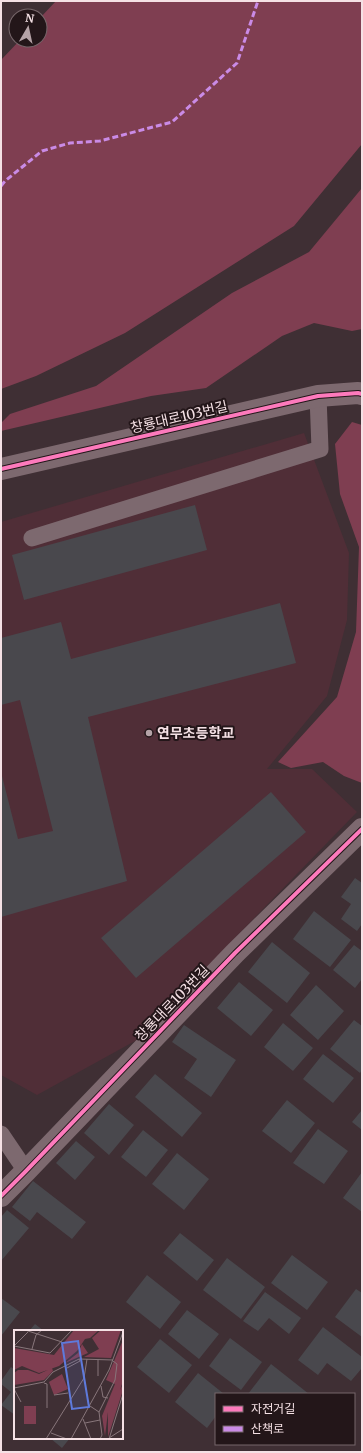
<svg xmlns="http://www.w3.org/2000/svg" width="363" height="1453" viewBox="0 0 363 1453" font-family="Merriweather,'Noto Sans KR',serif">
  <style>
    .built { fill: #502e37 }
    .green { fill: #7f3e51 }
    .building { fill: #49484d }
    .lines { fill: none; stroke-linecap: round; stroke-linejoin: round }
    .service { stroke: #7d696f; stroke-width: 17 }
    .minor { stroke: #7d696f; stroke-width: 22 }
    .quiet { stroke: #ca8be6; stroke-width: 3; stroke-dasharray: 6 3; stroke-linecap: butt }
    .cycleway-casing { stroke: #231619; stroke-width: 6 }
    .cycleway { stroke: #fd7abc; stroke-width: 4 }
    .poi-dot { fill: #b5a3a7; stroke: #231619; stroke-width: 1.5 }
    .labels { text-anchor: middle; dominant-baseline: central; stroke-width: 4; stroke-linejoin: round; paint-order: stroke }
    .street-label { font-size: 14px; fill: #f5e1e5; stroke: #231619 }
    .poi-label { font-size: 14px; font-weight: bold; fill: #f5e1e5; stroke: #231619; text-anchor: start }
    .inset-road { fill: none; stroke: #88767b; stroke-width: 1 }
    .view { fill: #5e7adc; fill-opacity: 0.15; stroke: #5e7adc; stroke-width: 2 }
    .inset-edge { fill: none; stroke: #f5e1e5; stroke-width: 2 }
  </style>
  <rect width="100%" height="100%" fill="#3f2f34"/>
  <path class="built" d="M304 433 349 553 347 620 327 696 267 769H312L357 812 135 1041 37 1095 1 1075V522Z"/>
  <path class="green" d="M56 1H362V144L294 226 125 333 36 376 1 389V60L20 40H40V18Z
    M362 188V329L352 331 314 323 282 336 206 388 151 396 1 431V423L10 414 96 386 232 293 309 252Z
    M352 422 362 425V783L344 776 323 762 291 768 278 762 337 697 356 632 359 547 340 494 335 444Z"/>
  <path class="building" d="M195 505 207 550 24 600 12 555Z
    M280 603 296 663 88 717 127 881 1 917V772L18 839 53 831 20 700 1 705V638L61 622 71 659Z
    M271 792 306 832 136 978 101 938Z
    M355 878 362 883V924L357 931 341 919 351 904 341 897Z
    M314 911 351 940 330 967 293 939Z
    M272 942 310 973 287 1003 248 972Z
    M354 945 362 951V979L355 988 333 970Z
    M239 982 273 1010 251 1036 217 1008Z
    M316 985 344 1011 318 1040 290 1015Z
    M354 1020 362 1026V1070L360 1073 330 1049Z
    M283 1023 313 1048 293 1071 264 1047Z
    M184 1025 236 1060 211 1097 184 1078 197 1059 172 1042Z
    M323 1054 354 1078 333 1103 303 1079Z
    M155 1074 202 1113 182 1137 135 1097Z
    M287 1100 315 1123 291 1153 262 1131Z
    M109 1104 134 1125 109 1155 84 1133Z
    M362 1110V1130L352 1122Z
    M318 1129 348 1151 324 1184 293 1163Z
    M143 1130 168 1150 146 1177 121 1157Z
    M76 1141 95 1157 75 1180 56 1163Z
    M177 1153 209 1179 184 1210 152 1184Z
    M362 1172V1212L343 1198Z
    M33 1181 86 1222 72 1239 37 1212 30 1221 12 1207Z
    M7 1210 29 1228 1 1261V1217Z
    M180 1233 214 1260 197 1281 163 1253Z
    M292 1255 328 1282 307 1310 271 1283Z
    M227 1258 265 1287 241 1319 203 1290Z
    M147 1275 181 1302 160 1329 126 1302Z
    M356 1289 362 1293V1337L335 1317Z
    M265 1292 301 1318 289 1334 269 1318 258 1331 243 1321Z
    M1 1298 20 1312 1 1336Z
    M187 1310 219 1334 199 1359 168 1334Z
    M35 1324 44 1331H29Z
    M323 1327 362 1357V1368L351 1381 327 1363 318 1375 298 1360Z
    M230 1338 262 1362 241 1390 209 1366Z
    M160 1339 192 1365 169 1393 137 1367Z
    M271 1364 309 1394H248Z
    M11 1367 15 1370V1415L1 1405 11 1392 1 1384V1381Z
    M198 1373 224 1394H216V1416L207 1428 175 1402Z
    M50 1438H70L62 1448Z"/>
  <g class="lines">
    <path class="service" d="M32 538 320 449 318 396
      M1 1134 26 1171"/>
    <path class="minor" d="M1 469 318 396 358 393 362 394
      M1 1196 26 1171 235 953 362 829"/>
    <path class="quiet" d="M1 186 5 181 42 151 70 143 100 141 172 122 237 63 258 1"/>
    <defs>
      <path id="cycleway" d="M1 469 318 396 358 393 362 394
        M1 1196 26 1171 235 953 362 829"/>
    </defs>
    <use href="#cycleway" class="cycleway-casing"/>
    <use href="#cycleway" class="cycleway"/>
  </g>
  <circle class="poi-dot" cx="149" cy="733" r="4"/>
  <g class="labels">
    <g class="street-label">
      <text transform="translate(179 417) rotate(-13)">창룡대로103번길</text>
      <text transform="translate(172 1003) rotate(-46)">창룡대로103번길</text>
    </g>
    <g class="poi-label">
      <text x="157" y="733">연무초등학교</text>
    </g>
  </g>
  <g transform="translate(14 1330)">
    <rect width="109" height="109" fill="#3f2f34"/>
    <path d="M60 0H85L76 8 71 9 63 21 45 36 25 43 8 36 0 40V18L40 25ZM87 0H107L97 28 70 27 85 19 78 8ZM109 10V51L106 60 109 54V60L94 107V82L91 106 88 86 101 54 92 50ZM68 14 74 23 51 33 64 23ZM38 38 39 41 30 50 0 55V43L4 40H14L25 44ZM48 44 54 59 40 65 35 52ZM10 76H22V94H10Z" fill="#7f3e51"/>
    <path class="inset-road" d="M11 0 48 12M0 16 36 23 58 0M0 16 14 2M18 19 22 5 28 0M84 29V46M53 38 66 31 65 29M30 53 33 54V78M87 56 89 67 94 68M0 58 30 52 39 42 65 29 99 30M0 59 7 72M40 65 54 63M76 76 85 82 88 105 86 109M85 82 101 50 103 34 99 31M69 89 77 109M71 93 86 90M37 103 53 109M95 108 109 99M32 109 70 48 73 29M57 109 95 40 109 2M95 109 109 64"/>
    <path class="view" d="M64 11 75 77 58 79 48 13Z"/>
    <rect width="109" height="109" class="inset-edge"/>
  </g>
  <rect width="363" height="1453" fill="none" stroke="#f5e1e5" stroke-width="4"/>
  <rect x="215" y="1393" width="140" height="52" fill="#231619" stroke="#77676b"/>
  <rect x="223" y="1406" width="20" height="6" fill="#fd7abc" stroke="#77676b"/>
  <text x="251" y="1413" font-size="12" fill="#f5e1e5">자전거길</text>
  <rect x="223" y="1426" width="20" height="6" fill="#ca8be6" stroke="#77676b"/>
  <text x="251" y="1433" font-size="12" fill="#f5e1e5">산책로</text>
  <g transform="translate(28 28) rotate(9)"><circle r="19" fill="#231619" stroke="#77676b"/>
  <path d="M0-3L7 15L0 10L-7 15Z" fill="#b5a3a7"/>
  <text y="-6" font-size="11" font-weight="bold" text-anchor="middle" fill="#f5e1e5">N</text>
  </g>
</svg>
